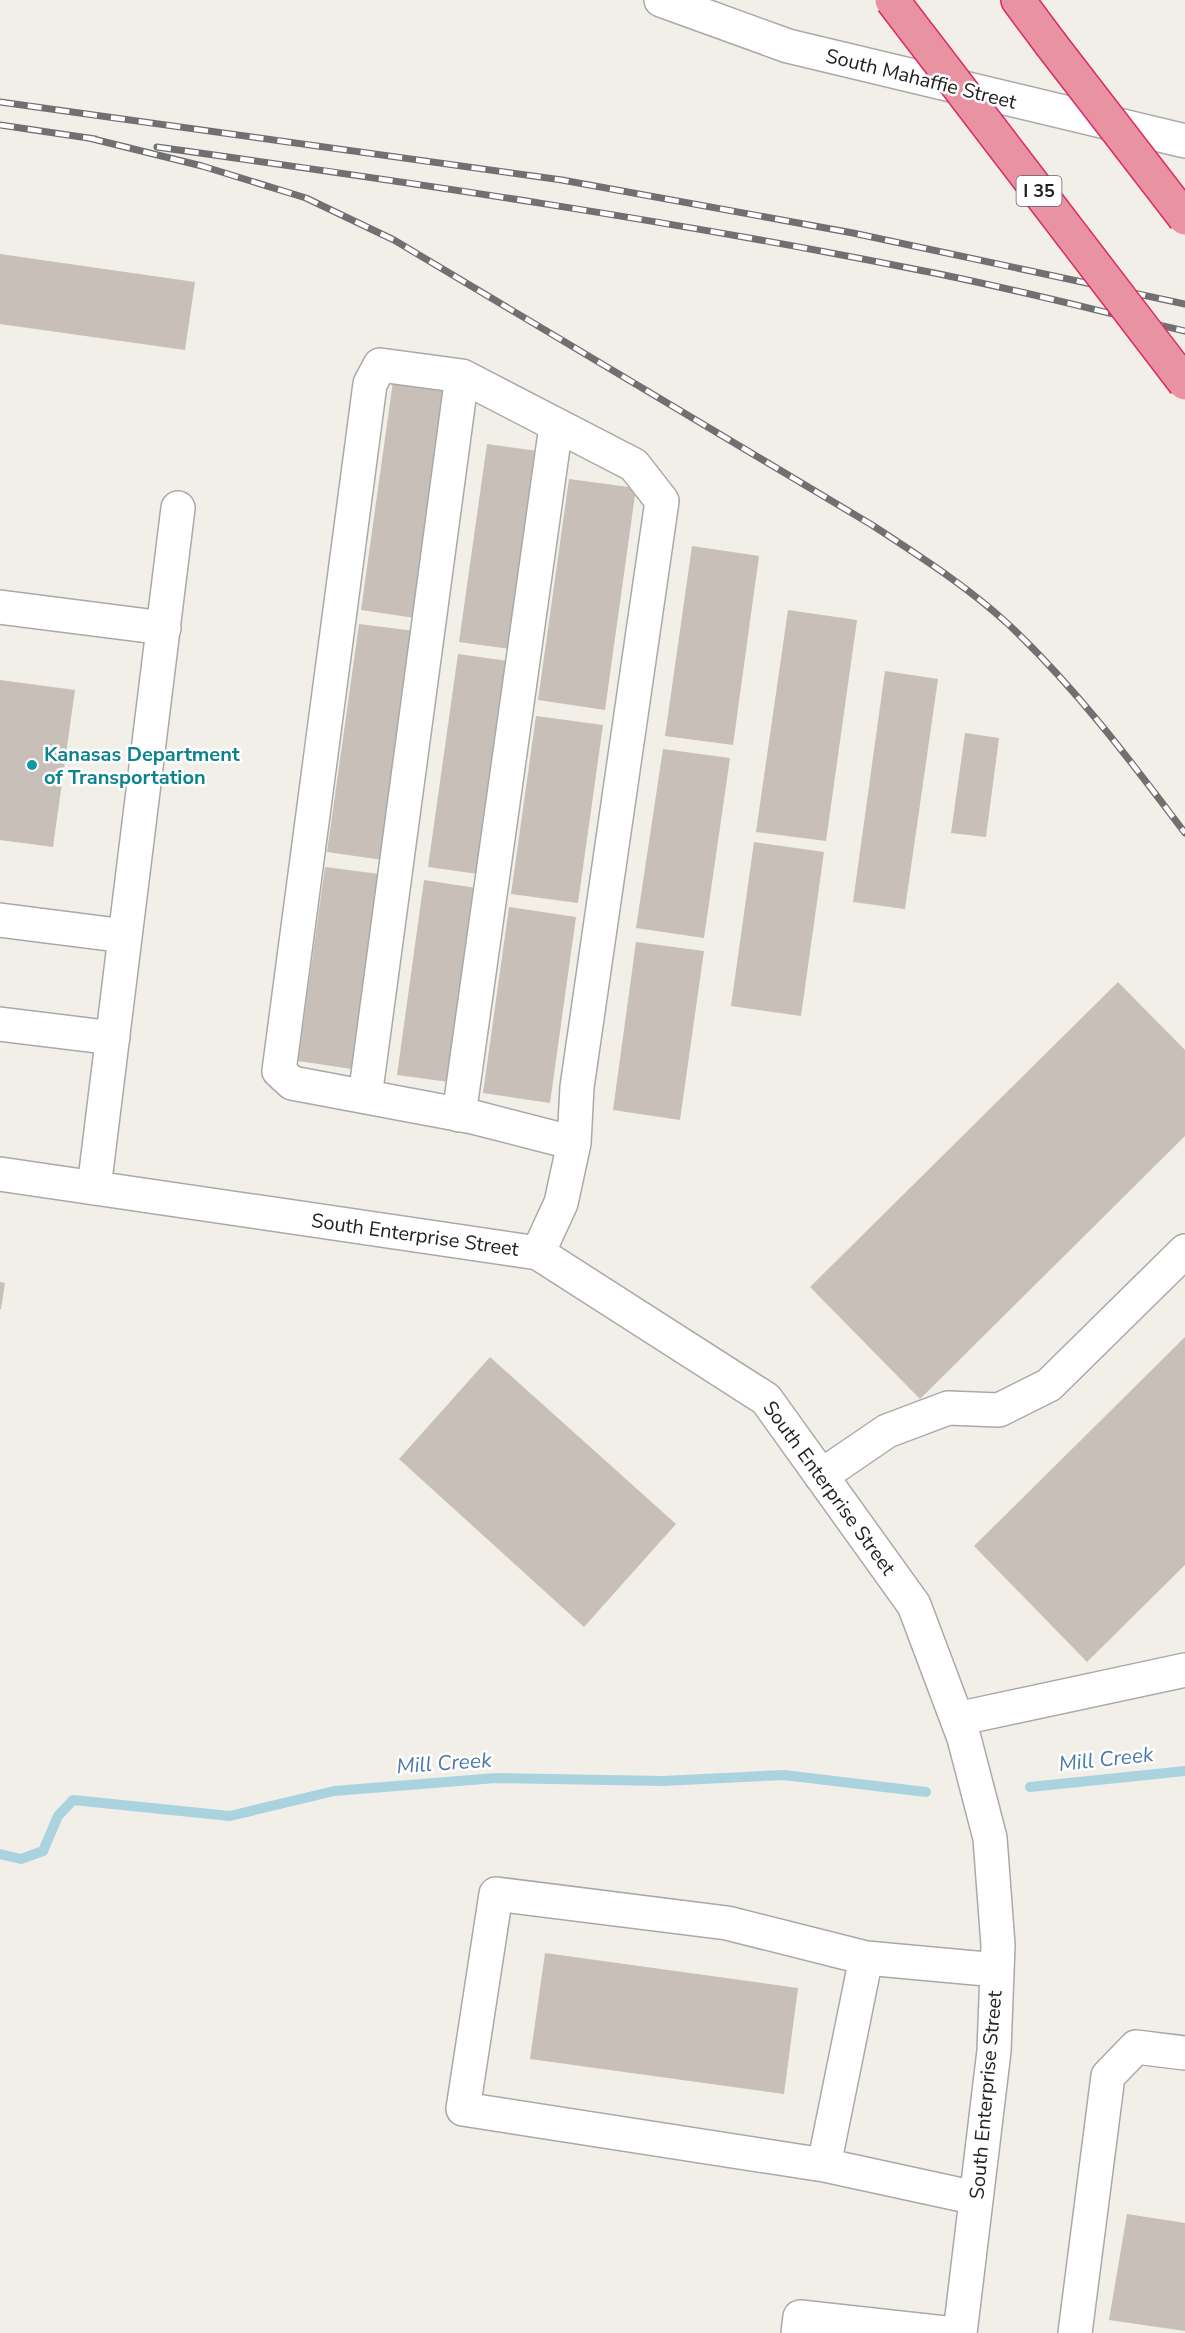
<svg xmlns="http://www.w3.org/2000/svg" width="1185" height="2333" viewBox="0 0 1185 2333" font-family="'Nunito Sans',sans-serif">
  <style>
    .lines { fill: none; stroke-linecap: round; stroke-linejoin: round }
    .stream { stroke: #aad3df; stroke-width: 10 }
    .building { fill: #c7bfb8 }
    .minor-casing { stroke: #a9a9a9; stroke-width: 36 }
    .highway-casing { stroke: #dc2a67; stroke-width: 36 }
    .minor { stroke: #fff; stroke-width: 33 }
    .highway { stroke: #e892a2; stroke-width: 33 }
    .rail-casing { stroke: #707070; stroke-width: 7 }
    .rail { stroke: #fff; stroke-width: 4.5; stroke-dasharray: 14; stroke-linecap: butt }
    .highway-bridge-casing { stroke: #dc2a67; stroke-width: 36; stroke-linecap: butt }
    .highway-bridge { stroke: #e892a2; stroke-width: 33 }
    .culture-dot { fill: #0f9aa8; stroke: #fff; stroke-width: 2 }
    .labels { text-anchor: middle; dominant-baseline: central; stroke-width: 5; stroke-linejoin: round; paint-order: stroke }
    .shield { fill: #fff; stroke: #646464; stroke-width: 1.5 }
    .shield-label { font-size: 18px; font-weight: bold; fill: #222 }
    .street-label { font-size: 20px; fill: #222; stroke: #fff }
    .culture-label { font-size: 20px; font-weight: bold; fill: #0d838f; stroke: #fff; text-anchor: start }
    .water-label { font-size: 21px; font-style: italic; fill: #4a7aab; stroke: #fff }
  </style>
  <rect width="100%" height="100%" fill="#f2efe9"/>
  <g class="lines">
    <path class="stream" d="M1030 1787 1185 1771
      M0 1854 21 1859 43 1851 58 1816 73 1800 230 1816 334 1791 496 1778 663 1781 784 1775 926 1792"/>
  </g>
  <path class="building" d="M0 254 195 282 185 350 0 324Z
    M393 381 447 389 415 618 361 610Z
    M487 444 538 451 510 649 459 642Z
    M569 479 636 488 605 710 538 700Z
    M692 546 759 556 733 745 665 736Z
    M788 610 857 620 826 841 756 832Z
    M359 624 415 631 383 860 327 852Z
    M458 654 508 661 478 874 428 867Z
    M885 671 938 679 905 909 853 902Z
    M0 680 75 690 53 847 0 840Z
    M536 716 603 725 578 903 511 894Z
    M965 733 999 738 986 837 951 833Z
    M663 749 730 758 704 938 636 928Z
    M754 842 824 852 801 1016 731 1006Z
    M325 867 379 874 352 1069 298 1061Z
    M424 880 476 888 449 1082 397 1075Z
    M509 907 576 917 550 1103 483 1093Z
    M636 942 704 951 680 1120 613 1110Z
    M1118 982 1185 1050V1136L920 1399 810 1287Z
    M0 1282 5 1283 1 1309H0Z
    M1185 1337V1565L1087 1662 974 1546Z
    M490 1357 676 1524 584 1627 399 1459Z
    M545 1953 798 1988 784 2094 530 2059Z
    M1127 2214 1185 2223V2331L1109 2320Z"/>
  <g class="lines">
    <defs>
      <path id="minor" d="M661 0 788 46 1185 141
        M0 607 164 628
        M0 920 125 936
        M0 1024 113 1038
        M365 1097 462 376
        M459 1115 556 426
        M0 1174 538 1253 766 1399 914 1605 964 1738 990 1838 998 1945 994 2051 960 2333
        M94 1188 178 508
        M538 1253 561 1203 574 1143 577 1087 662 501 634 465 462 376 380 365 370 384 279 1071 292 1083 473 1117 574 1143
        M821 1476 887 1431 948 1408 999 1410 1049 1385 1185 1251
        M957 1719 1185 1670
        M824 2165 463 2109 496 1894 727 1923 866 1958
        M976 2198 824 2165 866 1958 997 1970
        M798 2333 800 2317 945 2333
        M1075 2333 1108 2076 1136 2047 1185 2053"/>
      <path id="highway" d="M1018 0 1050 43"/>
    </defs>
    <use href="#minor" class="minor-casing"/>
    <use href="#highway" class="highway-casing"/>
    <use href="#minor" class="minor"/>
    <use href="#highway" class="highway"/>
    <defs>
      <path id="rail" d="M0 102 562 180 853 233 1185 304
        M0 125 95 139
        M89 138 202 166 306 198 394 240 872 525C919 556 967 586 1008 624 1075 687 1130 760 1185 833
        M157 147C414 183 670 220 924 271 1011 288 1098 311 1185 331"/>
    </defs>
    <use href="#rail" class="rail-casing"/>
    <use href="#rail" class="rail"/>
    <defs>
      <path id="highway-bridge" d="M892 0 1185 383
        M1050 43 1185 218"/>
    </defs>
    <use href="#highway-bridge" class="highway-bridge-casing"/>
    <use href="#highway-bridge" class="highway-bridge"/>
  </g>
  <circle class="culture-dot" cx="32" cy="765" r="6"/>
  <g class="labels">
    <rect class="shield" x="1016.5" y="176" width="45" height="30" rx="4.5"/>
    <g class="shield-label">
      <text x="1039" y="191">I 35</text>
    </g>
    <g class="street-label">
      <text transform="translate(921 79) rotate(14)">South Mahaffie Street</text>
      <text transform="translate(415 1235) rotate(8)">South Enterprise Street</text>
      <text transform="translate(829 1488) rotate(54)">South Enterprise Street</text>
      <text transform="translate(986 2095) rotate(-85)">South Enterprise Street</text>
    </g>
    <g class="culture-label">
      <text x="44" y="754">Kanasas Department<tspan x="44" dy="23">of Transportation</tspan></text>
    </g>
    <g class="water-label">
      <text transform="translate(1106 1759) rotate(-6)">Mill Creek</text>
      <text transform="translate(444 1763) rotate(-4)">Mill Creek</text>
    </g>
  </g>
</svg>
